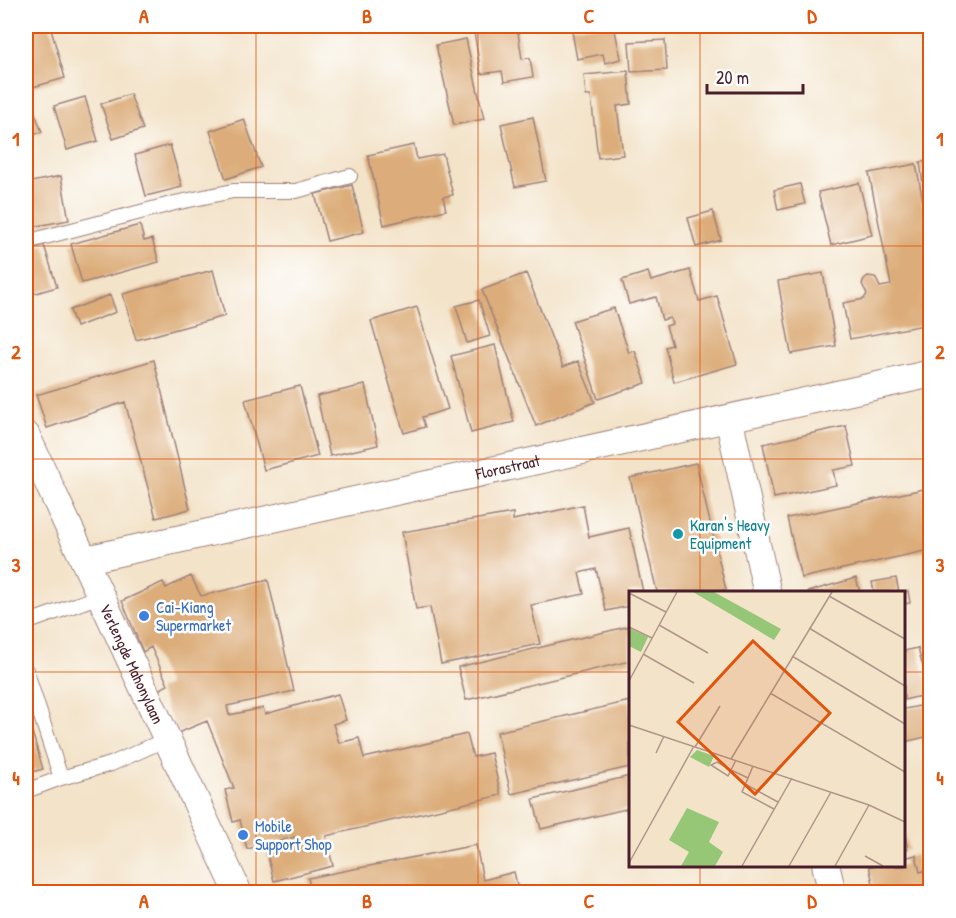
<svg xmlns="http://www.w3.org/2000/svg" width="956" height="918" viewBox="0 0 956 918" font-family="'Patrick Hand',sans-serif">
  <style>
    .building { fill: #dcad7a }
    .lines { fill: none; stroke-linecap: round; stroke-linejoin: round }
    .service-casing { stroke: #9e817a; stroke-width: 16 }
    .minor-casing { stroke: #9e817a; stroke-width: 29 }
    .service { stroke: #fff; stroke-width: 14 }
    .minor { stroke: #fff; stroke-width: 27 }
    .grid { fill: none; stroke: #e0560e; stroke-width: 1.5; stroke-opacity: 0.55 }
    .culture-dot { fill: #0f9aa8; stroke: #fff; stroke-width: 2 }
    .shop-dot { fill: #3f7fe0; stroke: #fff; stroke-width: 2 }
    .labels { text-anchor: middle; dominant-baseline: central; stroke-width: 5; stroke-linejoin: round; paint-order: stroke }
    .street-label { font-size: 16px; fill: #4a1f2b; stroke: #fff }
    .culture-label { font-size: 16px; fill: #0d838f; stroke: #fff; text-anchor: start }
    .shop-label { font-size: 16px; fill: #366cbe; stroke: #fff; text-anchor: start }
    .inset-road { fill: none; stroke: #af958a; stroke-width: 1.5 }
    .view { fill: #e0560e; fill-opacity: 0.15; stroke: #e0560e; stroke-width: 3 }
    .inset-edge { fill: none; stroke: #4a1f2b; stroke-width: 3 }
    .neatline { fill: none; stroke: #e0560e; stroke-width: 2 }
    .grid-label { font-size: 20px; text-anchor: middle; font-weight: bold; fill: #e0560e }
  </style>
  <rect width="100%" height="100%" fill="#fff"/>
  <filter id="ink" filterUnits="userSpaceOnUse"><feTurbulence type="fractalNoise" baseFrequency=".0167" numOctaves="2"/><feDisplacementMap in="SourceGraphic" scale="12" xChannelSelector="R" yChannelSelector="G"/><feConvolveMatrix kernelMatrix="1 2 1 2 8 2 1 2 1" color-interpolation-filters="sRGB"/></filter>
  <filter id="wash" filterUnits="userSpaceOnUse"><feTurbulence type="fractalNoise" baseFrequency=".008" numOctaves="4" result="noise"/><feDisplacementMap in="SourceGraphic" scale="24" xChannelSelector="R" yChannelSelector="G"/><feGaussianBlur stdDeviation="1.35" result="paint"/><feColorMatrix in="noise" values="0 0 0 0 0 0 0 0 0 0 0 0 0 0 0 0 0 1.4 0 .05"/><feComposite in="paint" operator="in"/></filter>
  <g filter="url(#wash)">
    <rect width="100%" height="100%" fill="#f3e3c9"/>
    <g id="blocks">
      <path class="building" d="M26 26H50L65 78 26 89Z
        M473 26H517L522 59 530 58 533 77 504 82 502 71 481 74Z
        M571 26H614L621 59 605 63 603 54 577 59Z
        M466 39 484 119 454 125 436 45Z
        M665 40 667 70 631 72 629 42Z
        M628 71 631 104 617 106 623 155 598 158 591 96H586L584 75Z
        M130 94 143 129 113 139 101 104Z
        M29 97 42 132 26 137V98Z
        M85 97 98 141 67 150 54 106Z
        M533 117 546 181 515 187 501 124Z
        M244 119 261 167 226 179 210 131Z
        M170 145 182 187 146 196 135 155Z
        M414 145 417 159 443 154 453 195 443 197 446 210 384 225 368 155Z
        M930 161V184L923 185 920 162Z
        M916 164 930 238V324L850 339 843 303 864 299 867 294 862 284 864 279 868 276 875 277 880 287 891 285 869 173Z
        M61 176 69 220 26 228V183Z
        M859 183 872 235 831 245 818 192Z
        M800 184 805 204 778 210 774 190Z
        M352 185 364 232 327 241 315 194Z
        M713 211 721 240 696 247 688 218Z
        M140 225 144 241 152 239 159 262 82 283 71 244Z
        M44 245 57 287 26 296V251Z
        M213 270 225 316 136 340 123 294Z
        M690 270 699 301 717 296 737 364 674 382 665 347 672 345 666 326 672 324 670 318 662 320 656 297 629 304 622 280 648 272 651 281Z
        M526 273 563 367 578 361 595 402 536 426 482 290Z
        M823 273 836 346 791 354 778 281Z
        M110 295 116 312 76 327 70 310Z
        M479 300 490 336 467 343 456 306Z
        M417 307 448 409 422 417 425 427 404 433 371 321Z
        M614 308 629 353 635 351 646 383 598 399 572 321Z
        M495 345 514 422 471 433 451 356Z
        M154 360 190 509 156 518 125 402 47 428 36 395Z
        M365 385 378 445 330 456 317 396Z
        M300 386 318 456 264 470 245 400Z
        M930 419V434L926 420Z
        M846 426 855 466 833 470 836 485 774 498 763 444Z
        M696 463 726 590 716 592H657L630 478Z
        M924 489 930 514V550L801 578 787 518Z
        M583 505 589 537 629 528 643 592H630V606L606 611 596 569 579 573 584 594 531 605 540 644 441 664 430 607 416 609 402 532 513 513V520Z
        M191 576 201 596 268 580 294 691 227 706 229 715 263 708 265 714 338 694 346 720 333 724 339 743 359 738 364 758 467 734 473 757 491 753 501 795 326 836 333 866 274 881 266 850 297 843 295 837 247 849 240 820 233 822 225 790 234 788 207 721 178 733 158 690 168 685 151 647 143 652 122 601 163 582 166 588Z
        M856 578 860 592H807Z
        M896 578 899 592H874L872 582Z
        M908 591 910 603 904 604V592Z
        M630 626V661L466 700 458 667Z
        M918 648 930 694 904 700V651Z
        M630 701V767L511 794 497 732Z
        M930 704V736L904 742V709Z
        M26 711 43 769 26 774Z
        M630 776V808L541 829 533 799Z
        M904 833 908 849 904 850Z
        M476 845 483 880 514 872 519 892H311L308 878Z
        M916 855 920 872 930 869V892H875L869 866H904V858Z"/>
    </g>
  </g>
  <g filter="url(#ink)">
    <use href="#blocks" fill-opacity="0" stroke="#9e817a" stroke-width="1.5"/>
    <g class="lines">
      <defs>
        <path id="service" d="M26 242 175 203 233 191H296L350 176
          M26 623 100 596
          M26 670 61 778 111 764 167 739
          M26 791 61 778
          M26 889V892"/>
        <g id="minor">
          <path d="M729 419 767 592"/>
          <path id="s1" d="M26 435 238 892"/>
          <path id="s2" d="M84 560 930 374"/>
          <path d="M826 866 832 892"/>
        </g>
      </defs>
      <use href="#service" class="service-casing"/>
      <use href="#minor" class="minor-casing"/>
      <use href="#service" class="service"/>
      <use href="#minor" class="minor"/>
    </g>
  </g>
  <path class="grid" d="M256 26V892M478 26V892M700 26V592M26 246H930M26 459H930M26 672H630M904 672H930M700 866V892"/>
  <circle class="culture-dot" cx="678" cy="534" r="6"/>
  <g class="shop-dot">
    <circle cx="144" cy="616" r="6"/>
    <circle cx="243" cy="835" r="6"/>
  </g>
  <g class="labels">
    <g class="street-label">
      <text stroke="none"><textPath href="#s2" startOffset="434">Florastraat</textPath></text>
      <text stroke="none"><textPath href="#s1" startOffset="252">Verlengde Mahonylaan</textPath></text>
    </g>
    <g class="culture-label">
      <text x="690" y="525">Karan's Heavy<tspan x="690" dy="18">Equipment</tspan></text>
    </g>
    <g class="shop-label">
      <text x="156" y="607">Cai-Kiang<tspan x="156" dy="18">Supermarket</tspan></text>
      <text x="255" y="826">Mobile<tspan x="255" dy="18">Support Shop</tspan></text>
    </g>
  </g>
  <g transform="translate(629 591)">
    <rect width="276" height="276" fill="#f3e3c9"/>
    <path d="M64 1H85L152 38 145 49ZM0 37 19 46 12 61 0 55ZM68 159 85 165 80 176 61 166ZM58 217 90 231 80 251 94 261 86 275H52L60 261 40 249Z" fill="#95c777"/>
    <path class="inset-road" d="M0 2 37 21M200 5 276 48M30 34 79 62M0 36 23 47M180 37 276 95M14 63 65 92M163 65 276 133M0 90 48 1M141 102 276 181M0 134 240 214 276 231M66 156 91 115M27 162 35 145M102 168 203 1M107 169 99 185 82 174 88 171 102 179 119 187 124 175M119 187 113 201 145 218M116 193 149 211M236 265 254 275M0 272 65 155M113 275 163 187M160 275 202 201M206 275 240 214"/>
    <path class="view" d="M124 50 201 122 126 203 49 131Z"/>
    <rect width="276" height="276" class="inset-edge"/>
  </g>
  <rect width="956" height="918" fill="none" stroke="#fff" stroke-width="66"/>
  <path d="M707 84v9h96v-9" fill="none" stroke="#4a1f2b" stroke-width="3"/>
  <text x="716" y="84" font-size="18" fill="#4a1f2b" stroke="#ffffff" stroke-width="4.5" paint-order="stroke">20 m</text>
  <rect x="33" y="33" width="890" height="852" class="neatline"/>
  <g class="grid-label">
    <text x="144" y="23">A</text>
    <text x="367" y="23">B</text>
    <text x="589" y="23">C</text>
    <text x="812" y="23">D</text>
    <text x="16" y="146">1</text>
    <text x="940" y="146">1</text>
    <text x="16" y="359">2</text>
    <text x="940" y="359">2</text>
    <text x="16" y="572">3</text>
    <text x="940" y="572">3</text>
    <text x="16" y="785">4</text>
    <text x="940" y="785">4</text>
    <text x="144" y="908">A</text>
    <text x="367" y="908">B</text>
    <text x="589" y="908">C</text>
    <text x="812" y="908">D</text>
  </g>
</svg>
